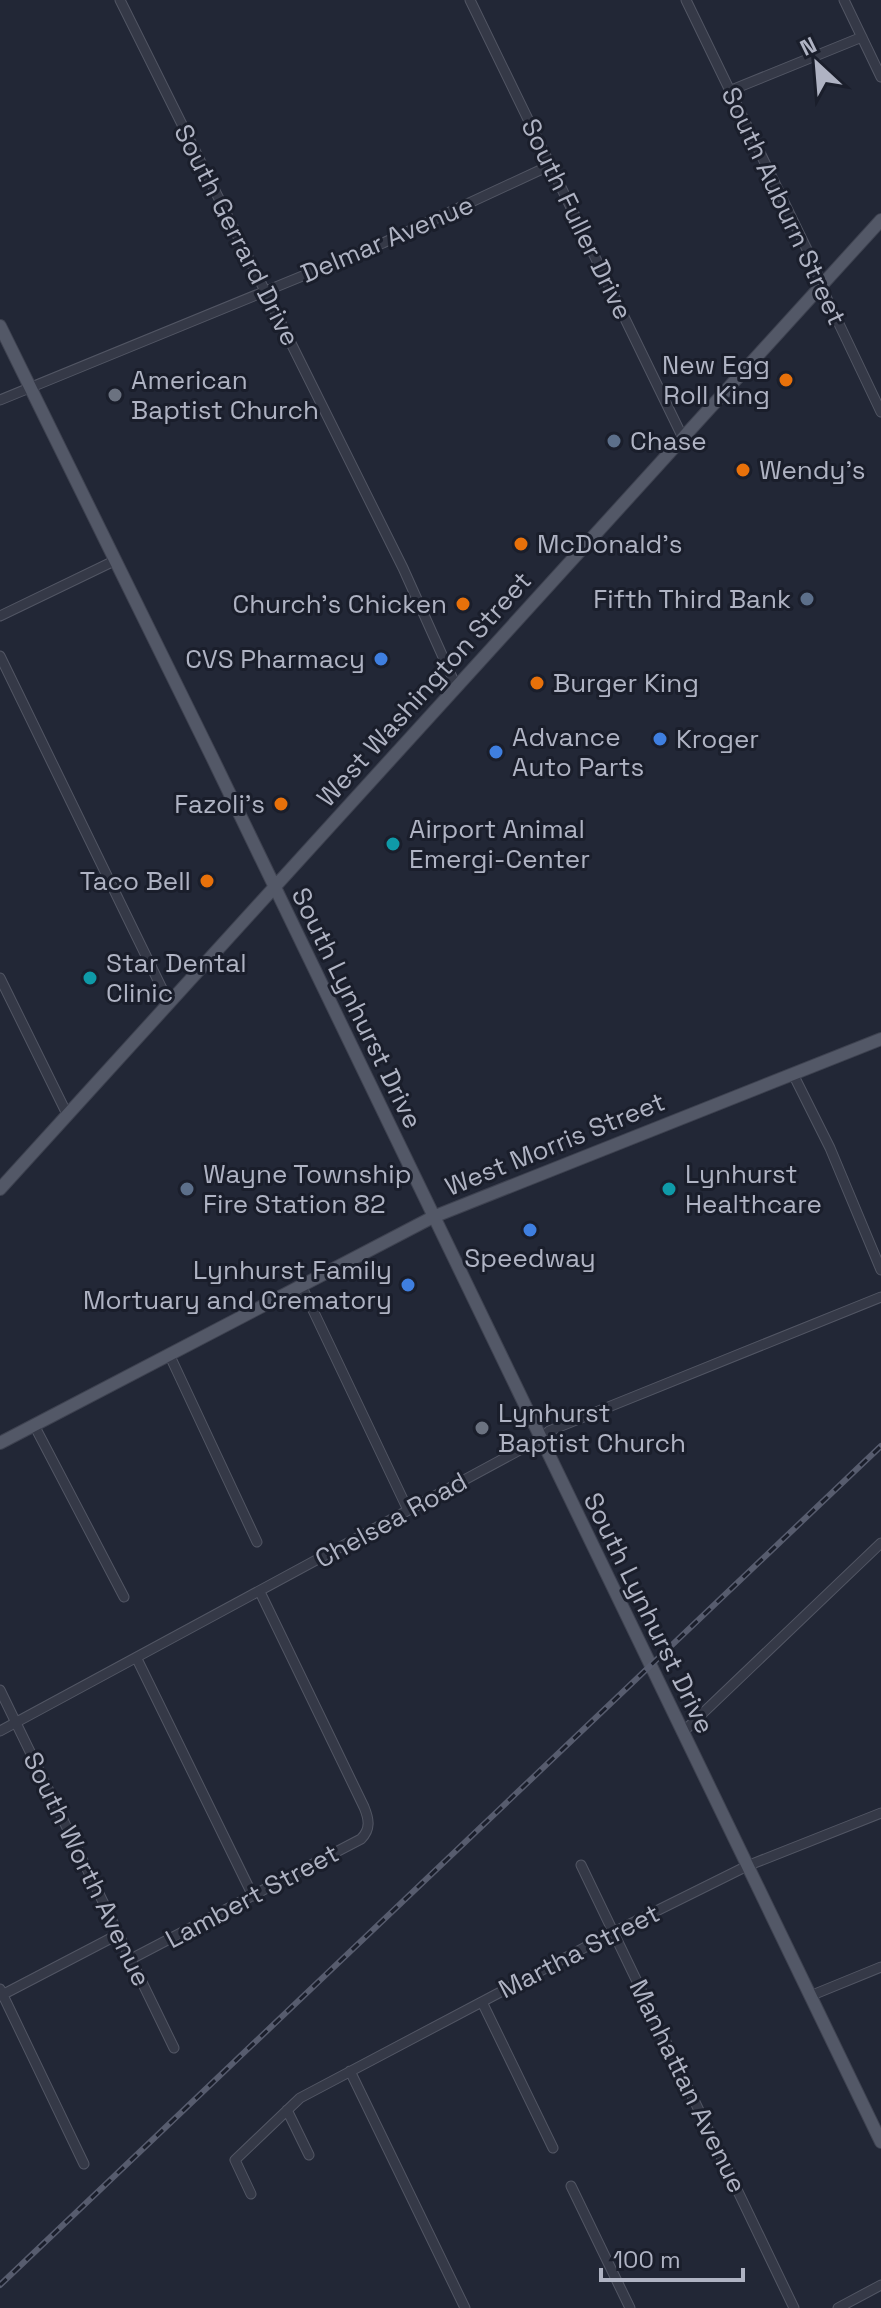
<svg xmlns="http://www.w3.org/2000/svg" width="881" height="2308" viewBox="0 0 881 2308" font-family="'Space Grotesk',sans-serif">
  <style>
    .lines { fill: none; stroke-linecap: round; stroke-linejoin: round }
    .minor-casing { stroke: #525664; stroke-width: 11 }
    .major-casing { stroke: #3e4250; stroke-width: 14 }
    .minor { stroke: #353947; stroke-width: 9 }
    .major { stroke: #535867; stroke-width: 12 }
    .rail-casing { stroke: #575c6e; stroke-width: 6 }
    .rail { stroke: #1a1e2b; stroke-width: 3; stroke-dasharray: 9; stroke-linecap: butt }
    .food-dot { fill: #e8710a; stroke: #1a1e2b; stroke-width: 3 }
    .worship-dot { fill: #6b7280; stroke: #1a1e2b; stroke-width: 3 }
    .service-dot { fill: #5c6f8a; stroke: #1a1e2b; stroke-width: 3 }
    .shop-dot { fill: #3f7fe0; stroke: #1a1e2b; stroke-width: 3 }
    .culture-dot { fill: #0f9aa8; stroke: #1a1e2b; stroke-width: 3 }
    .labels { text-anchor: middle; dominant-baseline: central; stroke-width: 6; stroke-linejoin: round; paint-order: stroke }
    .street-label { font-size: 26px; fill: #afb3c3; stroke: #1a1e2b }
    .poi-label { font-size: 26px; fill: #afb3c3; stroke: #1a1e2b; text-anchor: start }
  </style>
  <rect width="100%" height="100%" fill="#222736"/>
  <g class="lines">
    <defs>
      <path id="minor" d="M120 0 403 568 456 686
        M470 0 683 438
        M686 0 815 266 821 286 881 412
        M844 0 881 77
        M729 91 862 37
        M0 400 383 243 551 165
        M0 616 114 561
        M0 656 169 1003
        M0 978 67 1114
        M793 1074 830 1148 881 1270
        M301 1285 408 1510
        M169 1354 257 1542
        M34 1425 124 1597
        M137 1659 253 1896
        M0 1690 174 2048
        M0 1731 540 1439 549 1431 881 1297
        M683 1732 881 1543
        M581 1865 794 2308
        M131 1959 361 1839C371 1829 369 1819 364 1807L260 1592
        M0 1989 84 2164
        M0 1996 119 1934
        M810 1996 881 1967
        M482 2002 553 2148
        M350 2071 465 2308
        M287 2110 309 2155
        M571 2186 630 2308
        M251 2194 235 2160 300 2098 614 1932 747 1866 881 1813
        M838 2308 881 2285"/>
      <path id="major" d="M0 326 212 757 881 2142
        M0 1189 881 220
        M0 1443 433 1217 881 1039"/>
    </defs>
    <use href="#minor" class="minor-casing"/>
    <use href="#major" class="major-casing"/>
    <use href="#minor" class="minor"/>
    <use href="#major" class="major"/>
    <defs>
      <path id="rail" d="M0 2285 881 1446"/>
    </defs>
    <use href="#rail" class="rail-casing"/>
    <use href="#rail" class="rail"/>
  </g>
  <g class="food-dot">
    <circle cx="786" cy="380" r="8"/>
    <circle cx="743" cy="470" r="8"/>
    <circle cx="521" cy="544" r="8"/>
    <circle cx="463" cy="604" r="8"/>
    <circle cx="537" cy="683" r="8"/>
    <circle cx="281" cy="804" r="8"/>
    <circle cx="207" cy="881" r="8"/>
  </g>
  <g class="worship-dot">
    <circle cx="115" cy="395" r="8"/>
    <circle cx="482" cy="1428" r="8"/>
  </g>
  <g class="service-dot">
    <circle cx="614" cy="441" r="8"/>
    <circle cx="807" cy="599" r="8"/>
    <circle cx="187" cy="1189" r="8"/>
  </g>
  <g class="shop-dot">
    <circle cx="381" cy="659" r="8"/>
    <circle cx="660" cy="739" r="8"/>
    <circle cx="496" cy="752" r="8"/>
    <circle cx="530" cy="1230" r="8"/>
    <circle cx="408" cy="1285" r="8"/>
  </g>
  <g class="culture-dot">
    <circle cx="393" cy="844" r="8"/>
    <circle cx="90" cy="978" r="8"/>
    <circle cx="669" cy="1189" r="8"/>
  </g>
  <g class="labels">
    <g class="street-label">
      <text transform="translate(784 206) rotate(65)">South Auburn Street</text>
      <text transform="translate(577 219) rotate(64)">South Fuller Drive</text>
      <text transform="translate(237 235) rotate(63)">South Gerrard Drive</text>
      <text transform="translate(387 239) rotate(-23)">Delmar Avenue</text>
      <text transform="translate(424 689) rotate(-48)">West Washington Street</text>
      <text transform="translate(357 1008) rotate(64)">South Lynhurst Drive</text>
      <text transform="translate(555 1144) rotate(-22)">West Morris Street</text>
      <text transform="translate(391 1520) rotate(-29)">Chelsea Road</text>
      <text transform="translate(649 1613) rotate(64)">South Lynhurst Drive</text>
      <text transform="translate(87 1869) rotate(64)">South Worth Avenue</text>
      <text transform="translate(252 1896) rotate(-28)">Lambert Street</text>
      <text transform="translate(579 1951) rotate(-27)">Martha Street</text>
      <text transform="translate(688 2086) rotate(64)">Manhattan Avenue</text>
    </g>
    <g class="poi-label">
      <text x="770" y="365" text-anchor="end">New Egg<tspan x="770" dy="30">Roll King</tspan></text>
      <text x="131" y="380">American<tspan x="131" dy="30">Baptist Church</tspan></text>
      <text x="630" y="441">Chase</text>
      <text x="759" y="470">Wendy's</text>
      <text x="537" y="544">McDonald's</text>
      <text x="791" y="599" text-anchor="end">Fifth Third Bank</text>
      <text x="447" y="604" text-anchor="end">Church's Chicken</text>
      <text x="365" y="659" text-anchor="end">CVS Pharmacy</text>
      <text x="553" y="683">Burger King</text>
      <text x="512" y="737">Advance<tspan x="512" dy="30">Auto Parts</tspan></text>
      <text x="676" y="739">Kroger</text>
      <text x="265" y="804" text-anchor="end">Fazoli's</text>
      <text x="409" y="829">Airport Animal<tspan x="409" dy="30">Emergi-Center</tspan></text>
      <text x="191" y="881" text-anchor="end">Taco Bell</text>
      <text x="106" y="963">Star Dental<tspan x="106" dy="30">Clinic</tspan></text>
      <text x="203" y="1174">Wayne Township<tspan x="203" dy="30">Fire Station 82</tspan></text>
      <text x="685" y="1174">Lynhurst<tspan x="685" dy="30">Healthcare</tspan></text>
      <text x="530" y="1258" text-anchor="middle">Speedway</text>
      <text x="392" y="1270" text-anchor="end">Lynhurst Family<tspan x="392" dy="30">Mortuary and Crematory</tspan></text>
      <text x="498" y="1413">Lynhurst<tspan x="498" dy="30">Baptist Church</tspan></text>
    </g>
  </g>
  <g transform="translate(817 64) rotate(334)" stroke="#1a1e2b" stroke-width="6" paint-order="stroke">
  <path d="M0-6L14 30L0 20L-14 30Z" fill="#afb3c3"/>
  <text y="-12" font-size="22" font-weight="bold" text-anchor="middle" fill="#afb3c3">N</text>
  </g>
  <path d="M601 2268v12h142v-12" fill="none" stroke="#afb3c3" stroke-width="4"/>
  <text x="613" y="2268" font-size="24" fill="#afb3c3" stroke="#1a1e2b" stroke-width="6" paint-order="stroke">100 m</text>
</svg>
